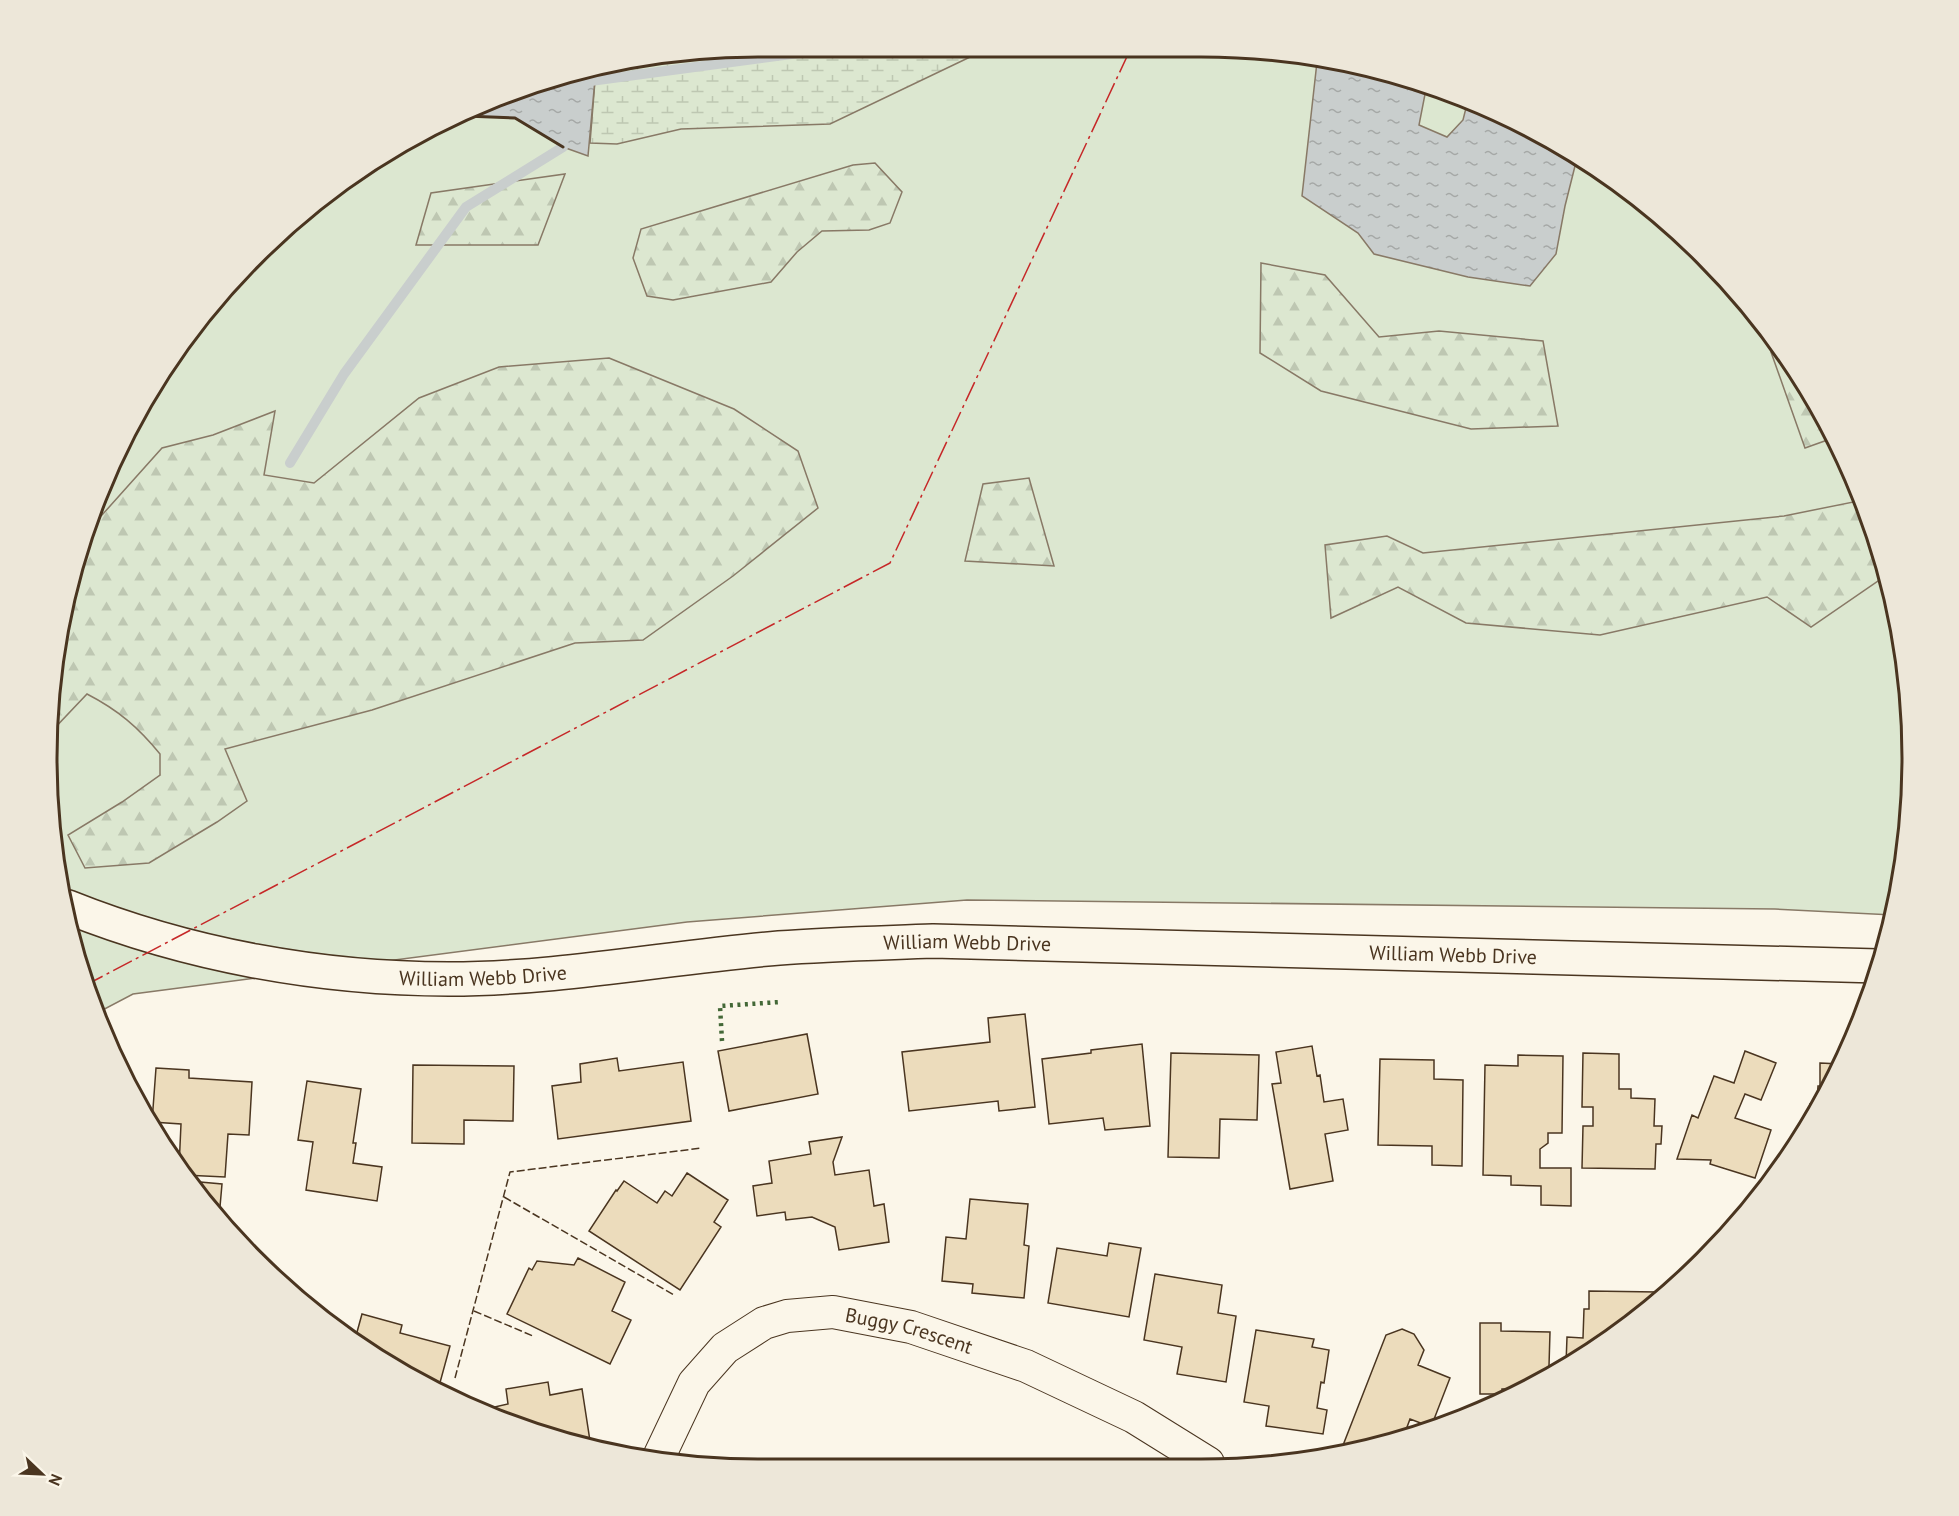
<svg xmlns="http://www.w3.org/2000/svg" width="1959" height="1516" viewBox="0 0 1959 1516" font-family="'PT Sans',sans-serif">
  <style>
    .green { fill: #dce7d0; stroke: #887966; stroke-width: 1.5 }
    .forest { fill: url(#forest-firs); stroke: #887966; stroke-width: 1.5 }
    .wetland { fill: url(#wetland-marsh); stroke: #887966; stroke-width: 1.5 }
    .water { fill: url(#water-ripples); stroke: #887966; stroke-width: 1.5 }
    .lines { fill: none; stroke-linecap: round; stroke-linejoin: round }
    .stream { stroke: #c9cecd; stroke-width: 10 }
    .building { fill: #ecdcbc; stroke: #4a3520; stroke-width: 1.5 }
    .minor-casing { stroke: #4a3520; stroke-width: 34 }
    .secondary-casing { stroke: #4a3520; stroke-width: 36 }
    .minor { stroke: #fbf6e9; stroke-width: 32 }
    .secondary { stroke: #fbf6e9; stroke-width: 33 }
    .hedge { stroke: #436837; stroke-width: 4.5; stroke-dasharray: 3 4.5; stroke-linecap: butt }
    .fence { stroke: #4a3520; stroke-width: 1.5; stroke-dasharray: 8 3; stroke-linecap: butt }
    .wall { stroke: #4a3520; stroke-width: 3 }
    .power { stroke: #c62828; stroke-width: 1.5; stroke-dasharray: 21 4.5 3 4.5; stroke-linecap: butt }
    .labels { text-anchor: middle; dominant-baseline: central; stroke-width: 4.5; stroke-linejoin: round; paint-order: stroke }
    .street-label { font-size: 20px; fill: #4a3520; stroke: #fbf6e9 }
    .rim { fill: none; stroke: #4a3520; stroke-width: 3 }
  </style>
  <defs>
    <pattern id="forest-firs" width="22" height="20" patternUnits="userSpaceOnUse" patternTransform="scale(1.5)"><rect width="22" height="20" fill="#dce7d0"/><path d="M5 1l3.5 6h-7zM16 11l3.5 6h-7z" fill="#bec7b2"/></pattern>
    <pattern id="wetland-marsh" width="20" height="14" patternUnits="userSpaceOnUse" patternTransform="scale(1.5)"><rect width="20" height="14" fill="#dce7d0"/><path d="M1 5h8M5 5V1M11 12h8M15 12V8" fill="none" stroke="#bec7b2"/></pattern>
    <pattern id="water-ripples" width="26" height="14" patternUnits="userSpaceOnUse" patternTransform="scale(1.5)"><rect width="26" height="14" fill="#c9cecd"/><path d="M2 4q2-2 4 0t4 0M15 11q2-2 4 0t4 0" fill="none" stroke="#a5a8a6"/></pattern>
  </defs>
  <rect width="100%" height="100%" fill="#fbf6e9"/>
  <path class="green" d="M758 47 1247 48 1429 84 1516 120 1634 194 1736 289 1793 363 1858 486 1899 620 1912 758 1899 897 1893 915 1775 909 967 900 687 922 133 994 97 1013 84 986 48 804V711L71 574 142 403 255 255 402 142 574 71Z"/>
  <path class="forest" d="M875 163 902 192 890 223 869 230 822 231 797 252 771 282 673 300 647 296 633 258 641 229 853 165Z
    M565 174 538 245H416L431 193Z
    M1261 263 1325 275 1379 337 1439 331 1543 341 1558 426 1471 429 1321 391 1260 353Z
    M1780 347 1793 363 1833 438 1805 448 1771 352Z
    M609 358 734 409 798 451 818 508 733 576 643 640 575 643 372 710 225 749 247 801 217 822 149 863 85 868 68 835 122 802 160 775V754C138 727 118 710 87 694L48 735V711L71 574 92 523 102 515 162 448 213 435 275 411 264 475 314 483 419 398 499 367Z
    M1029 478 1054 566 965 561 983 484Z
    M1863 500 1887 579 1884 577 1811 627 1767 597 1600 635 1466 623 1398 587 1331 618 1325 545 1387 536 1423 553 1784 516Z"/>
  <path class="wetland" d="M758 47H991L830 124 681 129 617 144 590 143 596 68Z"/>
  <path class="water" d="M1317 62 1427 84 1419 125 1447 137 1463 120 1468 100 1516 120 1577 158 1565 206 1556 254 1530 286 1468 277 1374 254 1358 233 1302 196Z
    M596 68 588 156 563 147 515 118 465 116 574 71Z"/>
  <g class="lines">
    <path class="stream" d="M583 82 844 47
      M290 463 344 374 466 207 563 147"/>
  </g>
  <path class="building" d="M1025 1014 1035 1107 999 1111 998 1101 909 1111 902 1052 990 1042 988 1018Z
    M807 1034 818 1094 729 1111 718 1051Z
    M1142 1044 1150 1126 1105 1130 1103 1118 1049 1124 1042 1059 1091 1053V1050Z
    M1312 1046 1317 1076 1320 1075 1324 1102 1343 1099 1348 1130 1325 1134 1333 1181 1290 1189 1272 1084 1281 1083 1276 1052Z
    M1745 1051 1776 1063 1761 1100 1745 1094 1735 1118 1771 1130 1755 1178 1710 1164 1711 1160 1677 1159 1692 1115 1698 1118 1714 1076 1734 1083Z
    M1171 1053 1259 1055 1257 1120 1220 1119 1219 1158 1168 1157Z
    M1583 1053 1619 1054V1089H1631V1098L1655 1099 1654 1126H1662L1661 1144H1656L1655 1169 1582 1168 1583 1126H1593V1107H1582Z
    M1518 1055 1563 1056 1562 1133H1548V1143L1540 1149V1168H1571V1206L1541 1205V1186L1511 1185V1176L1483 1175 1485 1065 1518 1066Z
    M617 1058 619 1071 683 1062 691 1121 558 1139 552 1086 581 1082 580 1064Z
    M1380 1059 1434 1060V1079L1463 1080 1462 1166 1432 1165V1146L1378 1145Z
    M1820 1063 1840 1064 1810 1121V1104H1817L1818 1086H1820Z
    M413 1065 514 1066 513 1121 464 1120V1144L412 1143Z
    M156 1068 189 1070V1078L252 1082 249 1135 228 1134 225 1177 184 1175 179 1168 181 1124 152 1122Z
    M307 1081 361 1089 353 1143H356L353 1163 382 1167 377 1201 306 1190 313 1142 298 1140Z
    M842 1137 833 1162 835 1175 869 1170 874 1206 884 1204 889 1242 839 1250 835 1227 812 1217 786 1220 785 1212 757 1216 753 1186 772 1183 769 1161 811 1154 809 1142Z
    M687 1173 728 1200 714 1222 721 1227 680 1290 589 1231 616 1190 617 1191 624 1181 657 1203 665 1191 672 1196Z
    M189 1181 222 1184 219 1218Z
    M970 1199 1028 1204 1024 1245 1029 1246 1024 1298 972 1293 973 1284 942 1281 946 1237 966 1239Z
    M1109 1243 1141 1248 1129 1317 1048 1303 1057 1248 1107 1256Z
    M578 1258 625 1282 612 1311 631 1320 610 1364 507 1314 529 1268 532 1270 537 1261 574 1265Z
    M1155 1274 1222 1285 1218 1313 1236 1316 1226 1382 1177 1374 1182 1347 1144 1340Z
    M1589 1291 1657 1292 1656 1300 1596 1350 1566 1364 1567 1337 1583 1338 1584 1309H1589Z
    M362 1314 402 1325 400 1333 450 1346 438 1390 363 1350 354 1343Z
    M1480 1323H1501V1331L1550 1332 1549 1366H1556V1370L1516 1389H1502V1394H1480Z
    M1402 1329 1414 1334 1424 1350 1418 1365 1450 1378 1431 1427 1410 1419 1403 1438 1340 1453 1386 1335Z
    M1256 1330 1314 1339 1312 1347 1329 1350 1324 1383 1321 1382 1317 1408 1327 1410 1323 1434 1266 1426 1269 1406 1244 1402Z
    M548 1382 550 1395 582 1389 590 1441 585 1442 486 1415 477 1411 508 1404 506 1389Z"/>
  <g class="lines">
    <defs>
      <g id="minor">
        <path id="s1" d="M657 1461 694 1383 725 1348 764 1323 787 1316 833 1312 911 1327 1026 1366 1134 1417 1208 1463"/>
      </g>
      <g id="secondary">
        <path id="s2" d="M68 907C188 955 320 979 449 979 559 979 669 957 779 948 830 944 882 943 933 941L1878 966"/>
      </g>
    </defs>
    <use href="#minor" class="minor-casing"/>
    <use href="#secondary" class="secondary-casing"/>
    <use href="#minor" class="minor"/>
    <use href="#secondary" class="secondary"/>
    <path class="hedge" d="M722 1041 720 1006 780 1002"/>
    <path class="fence" d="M504 1197 674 1295
      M474 1311 533 1336
      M455 1378 510 1172 702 1148"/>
    <path class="wall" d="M465 116 515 118 563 147"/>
    <path class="power" d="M84 986 890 563 1131 48"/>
  </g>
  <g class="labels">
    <g class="street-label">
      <text stroke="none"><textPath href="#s2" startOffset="910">William Webb Drive</textPath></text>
      <text stroke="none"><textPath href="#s2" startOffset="1396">William Webb Drive</textPath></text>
      <text stroke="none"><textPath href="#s2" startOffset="424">William Webb Drive</textPath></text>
      <text stroke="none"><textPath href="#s1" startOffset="328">Buggy Crescent</textPath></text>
    </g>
  </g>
  <path d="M0 0H1959V1516H0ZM758 57H1201A701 701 0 0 1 1902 758V758A701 701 0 0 1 1201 1459H758A701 701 0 0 1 57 758V758A701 701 0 0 1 758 57Z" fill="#ede7d9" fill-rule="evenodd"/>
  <path class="rim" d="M758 57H1201A701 701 0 0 1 1902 758V758A701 701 0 0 1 1201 1459H758A701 701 0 0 1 57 758V758A701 701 0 0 1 758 57Z"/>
  <g transform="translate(42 1474) rotate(113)" stroke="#fbf6e9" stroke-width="4.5" paint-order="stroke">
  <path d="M0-4.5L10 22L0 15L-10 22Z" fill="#4a3520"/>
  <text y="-9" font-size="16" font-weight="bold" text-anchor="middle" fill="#4a3520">N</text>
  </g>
</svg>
